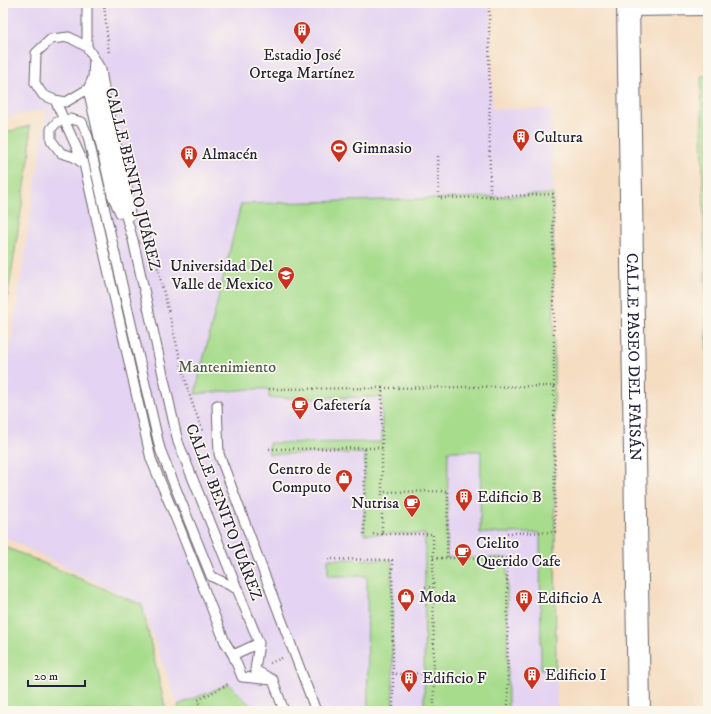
<svg xmlns="http://www.w3.org/2000/svg" width="711" height="714" viewBox="0 0 711 714" font-family="'IM FELL DW Pica',serif">
  <style>
    .built { fill: #e4d3f2 }
    .green { fill: #a7dc8d; stroke: #647f64 }
    .lines { fill: none; stroke-linecap: round; stroke-linejoin: round }
    .service-casing { stroke: #6c636a; stroke-width: 11 }
    .minor-casing { stroke: #6c636a; stroke-width: 20 }
    .tertiary-casing { stroke: #6c636a; stroke-width: 24 }
    .path { stroke: #6c636a; stroke-width: 2.5; stroke-dasharray: 1 3; stroke-linecap: butt }
    .service { stroke: #fff; stroke-width: 9 }
    .minor { stroke: #fff; stroke-width: 18 }
    .tertiary { stroke: #fff; stroke-width: 22 }
    .labels { text-anchor: middle; dominant-baseline: central; stroke-width: 3.5; stroke-linejoin: round; paint-order: stroke }
    .poi-label { font-size: 16px; fill: #22223b; stroke: #fbf7ec; text-anchor: start }
    .street-label { font-size: 16px; fill: #22223b; stroke: #fbf7ec }
    .park-label { font-size: 16px; fill: #4a5a54; stroke: #fbf7ec }
  </style>
  <rect width="100%" height="100%" fill="#fbf7ec"/>
  <filter id="ink" filterUnits="userSpaceOnUse"><feTurbulence type="fractalNoise" baseFrequency=".025" numOctaves="2"/><feDisplacementMap in="SourceGraphic" scale="8" xChannelSelector="R" yChannelSelector="G"/><feConvolveMatrix kernelMatrix="1 2 1 2 8 2 1 2 1" color-interpolation-filters="sRGB"/></filter>
  <filter id="wash" filterUnits="userSpaceOnUse"><feTurbulence type="fractalNoise" baseFrequency=".012" numOctaves="4" result="noise"/><feDisplacementMap in="SourceGraphic" scale="16" xChannelSelector="R" yChannelSelector="G"/><feGaussianBlur stdDeviation="0.9" result="paint"/><feColorMatrix in="noise" values="0 0 0 0 0 0 0 0 0 0 0 0 0 0 0 0 0 1.4 0 .05"/><feComposite in="paint" operator="in"/></filter>
  <g filter="url(#wash)">
    <rect width="100%" height="100%" fill="#f5ddc2"/>
    <path class="built" d="M3 3H491L492 109H552L557 711H180L142 605 3 536V393L47 109 3 118Z"/>
    <path class="green" d="M701 76H708V417Z
      M30 126V153L3 328V133Z
      M553 194 556 670 541 669 540 533H480L481 451H448L447 557 507 558 508 711H424L425 534H364L365 453 269 454V443L382 442V397L269 398V389H251L195 394 241 204 490 197Z
      M3 546 142 605 166 711H3Z
      M328 559 392 560 393 711H368L367 576H328Z
      M229 684 252 707 242 711H180L178 705Z"/>
  </g>
  <g filter="url(#ink)">
    <g class="lines">
      <defs>
        <path id="service" d="M87 3V47
          M94 58 93 78 88 89 66 102 55 100 43 95 35 83 36 53 51 39 69 37 87 47 94 58 101 70 107 107 128 192 130 216
          M93 78 119 193 133 240 178 442 259 643 255 670 273 680 284 711
          M88 89 112 195 120 213
          M55 100 84 164
          M217 405 219 454 316 711
          M239 590 211 576 160 449 88 137 82 122 70 119 57 122 51 129V140L61 153 74 157 84 164 151 459 179 526 225 642 233 655 242 677 273 680
          M233 655 259 643"/>
        <path id="minor" d="M628 7 708 6"/>
        <g id="tertiary">
          <path id="s1" d="M628 3 639 711"/>
        </g>
      </defs>
      <use href="#service" class="service-casing"/>
      <use href="#minor" class="minor-casing"/>
      <use href="#tertiary" class="tertiary-casing"/>
      <path class="path" d="M104 3 109 54
        M438 156 439 198 490 197
        M145 217 189 394 203 432
        M269 389 382 388
        M382 448V388L554 386 553 194 490 197 489 3
        M269 449 382 448V492L448 491 447 558H507L508 711
        M507 533 555 532 554 386
        M364 534 365 448
        M373 534H382V492
        M382 534H433L434 711
        M433 558H447
        M328 559 392 560 393 674
        M425 587H433
        M270 663 282 658
        M202 711 198 700 230 683
        M393 711V674L434 673"/>
      <use href="#service" class="service"/>
      <use href="#minor" class="minor"/>
      <use href="#tertiary" class="tertiary"/>
    </g>
  </g>
  <defs>
    <symbol id="building-pin" viewBox="-11 -11 22 30"><path d="M0 17L-7.5 6A9.5 9.5 0 1 1 7.5 6Z" fill="#c8321e" stroke="#fbf7ec"/><path d="M-4-6H4V6H1V3H-1V6H-4ZM-2.5-4.3h1.7v1.8h-1.7ZM.8-4.3h1.7v1.8H.8ZM-2.5-1h1.7V.8h-1.7ZM.8-1h1.7V.8H.8Z" fill="#fff"/></symbol>
    <symbol id="stadium-pin" viewBox="-11 -11 22 30"><path d="M0 17L-7.5 6A9.5 9.5 0 1 1 7.5 6Z" fill="#c8321e" stroke="#fbf7ec"/><path d="M0-5a6.5 5 0 1 0 0 10a6.5 5 0 1 0 0-10ZM-3.5-1.8h7v3.6h-7Z" fill="#fff"/></symbol>
    <symbol id="university-pin" viewBox="-11 -11 22 30"><path d="M0 17L-7.5 6A9.5 9.5 0 1 1 7.5 6Z" fill="#c8321e" stroke="#fbf7ec"/><path d="M0-5L7-2L0 1L-7-2ZM-4 1L0 2.5L4 1V4Q0 6-4 4Z" fill="#fff"/></symbol>
    <symbol id="cafe-pin" viewBox="-11 -11 22 30"><path d="M0 17L-7.5 6A9.5 9.5 0 1 1 7.5 6Z" fill="#c8321e" stroke="#fbf7ec"/><path d="M-5.5-4.5H6V0H3Q3 3.5 0 3.5H-2.5Q-5.5 3.5-5.5 0ZM3-3.2v2h1.7v-2ZM-6 4.5H4V6H-6Z" fill="#fff"/></symbol>
    <symbol id="shop-pin" viewBox="-11 -11 22 30"><path d="M0 17L-7.5 6A9.5 9.5 0 1 1 7.5 6Z" fill="#c8321e" stroke="#fbf7ec"/><path d="M-5-2.5h2.3a2.7 3.5 0 0 1 5.4 0H5L5.5 6h-11ZM-1.5-2.5h3a1.5 2.3 0 0 0-3 0Z" fill="#fff"/></symbol>
  </defs>
  <g fill-rule="evenodd">
    <use href="#building-pin" x="292" y="20" width="20" height="27"/>
    <use href="#building-pin" x="511" y="127" width="20" height="27"/>
    <use href="#stadium-pin" x="329" y="138" width="20" height="27"/>
    <use href="#building-pin" x="179" y="144" width="20" height="27"/>
    <use href="#university-pin" x="276" y="265" width="20" height="27"/>
    <use href="#cafe-pin" x="290" y="395" width="20" height="27"/>
    <use href="#shop-pin" x="334" y="468" width="20" height="27"/>
    <use href="#building-pin" x="454" y="487" width="20" height="27"/>
    <use href="#cafe-pin" x="402" y="493" width="20" height="27"/>
    <use href="#cafe-pin" x="453" y="542" width="20" height="27"/>
    <use href="#shop-pin" x="396" y="587" width="20" height="27"/>
    <use href="#building-pin" x="514" y="588" width="20" height="27"/>
    <use href="#building-pin" x="522" y="665" width="20" height="27"/>
    <use href="#building-pin" x="399" y="668" width="20" height="27"/>
  </g>
  <g class="labels">
    <g class="poi-label">
      <text x="302" y="55" text-anchor="middle">Estadio José<tspan x="302" dy="18">Ortega Martínez</tspan></text>
      <text x="534" y="137">Cultura</text>
      <text x="352" y="148">Gimnasio</text>
      <text x="202" y="154">Almacén</text>
      <text x="273" y="266" text-anchor="end">Universidad Del<tspan x="273" dy="18">Valle de Mexico</tspan></text>
      <text x="313" y="405">Cafetería</text>
      <text x="331" y="469" text-anchor="end">Centro de<tspan x="331" dy="18">Computo</tspan></text>
      <text x="477" y="497">Edificio B</text>
      <text x="399" y="503" text-anchor="end">Nutrisa</text>
      <text x="476" y="543">Cielito<tspan x="476" dy="18">Querido Cafe</tspan></text>
      <text x="419" y="597">Moda</text>
      <text x="537" y="598">Edificio A</text>
      <text x="545" y="675">Edificio I</text>
      <text x="422" y="678">Edificio F</text>
    </g>
    <g class="street-label">
      <text transform="translate(133 179) rotate(76)">CALLE BENITO JUÁREZ</text>
      <text stroke="none"><textPath href="#s1" startOffset="354">CALLE PASEO DEL FAISÁN</textPath></text>
      <text transform="translate(224 512) rotate(69)">CALLE BENITO JUÁREZ</text>
    </g>
    <g class="park-label">
      <text x="227" y="367">Mantenimiento</text>
    </g>
  </g>
  <rect width="711" height="714" fill="none" stroke="#fbf7ec" stroke-width="16"/>
  <path d="M28 680v6h57v-6" fill="none" stroke="#22223b" stroke-width="2"/>
  <text x="34" y="680" font-size="12" fill="#22223b" stroke="#fbf7ec" stroke-width="3" paint-order="stroke">20 m</text>
</svg>
